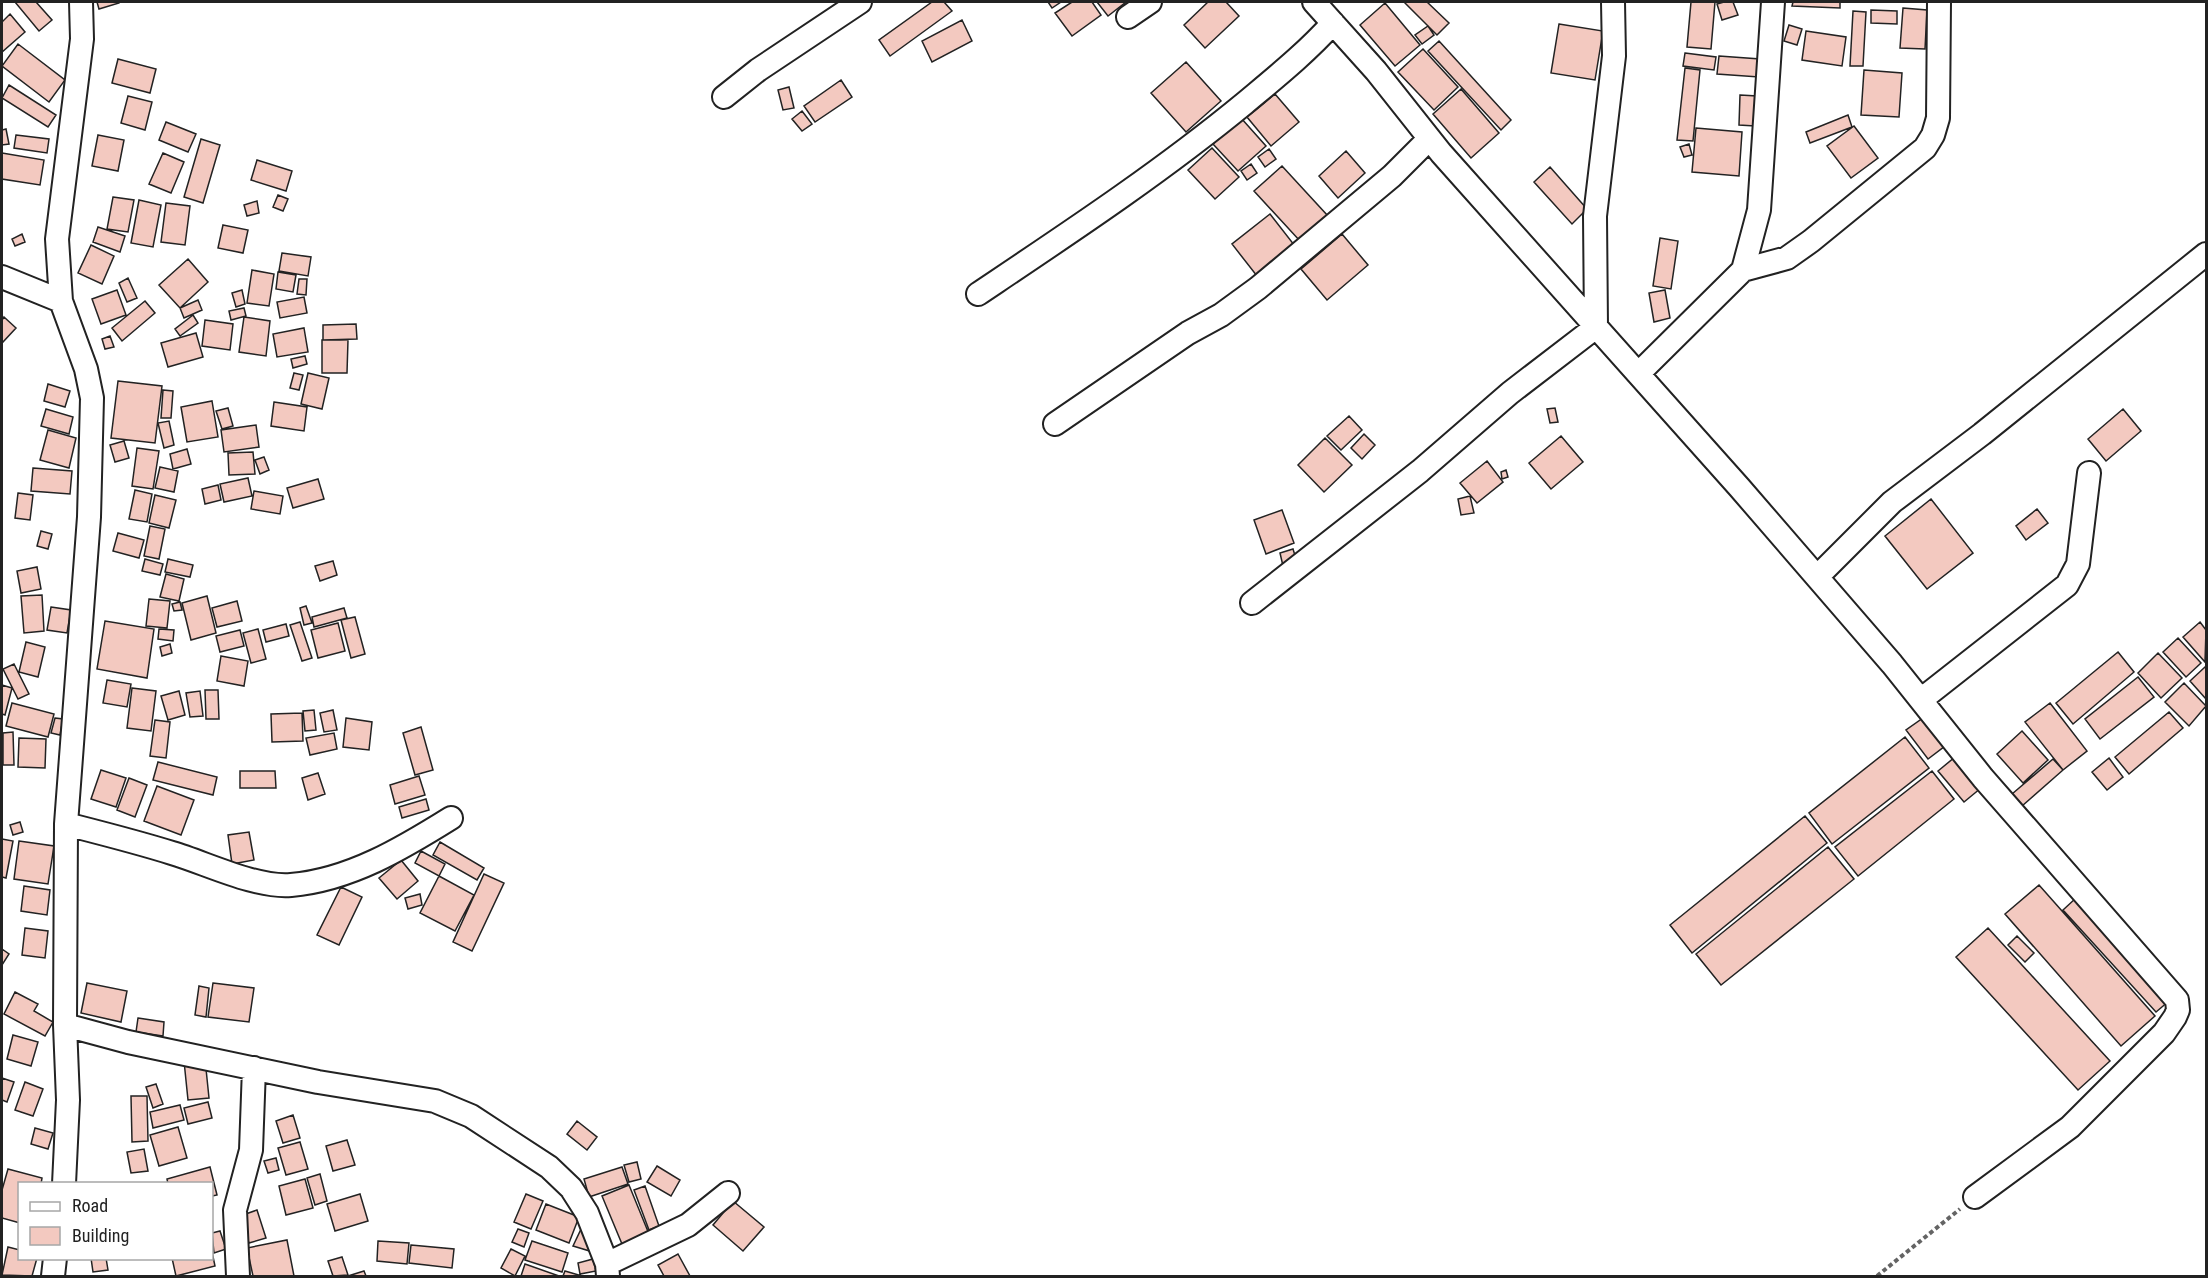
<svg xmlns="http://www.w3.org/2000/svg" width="2208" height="1278" viewBox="0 0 2208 1278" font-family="'Roboto Condensed',sans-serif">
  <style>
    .building { fill: #f3c9c0; stroke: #222; stroke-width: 1.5 }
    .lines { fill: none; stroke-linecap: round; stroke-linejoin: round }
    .minor-casing { stroke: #222; stroke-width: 26 }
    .path { stroke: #646464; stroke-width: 4; stroke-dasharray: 4.5 3; stroke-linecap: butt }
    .minor { stroke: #fff; stroke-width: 22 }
  </style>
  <rect width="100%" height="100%" fill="#fff"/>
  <path class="building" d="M15 2H36L52 20 39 31Z
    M97 2H119V3L99 9Z
    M932 2H944L952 11 890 56 879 40Z
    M1048 2H1061L1052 8Z
    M1072 2H1092L1101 15 1072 36 1055 13Z
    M1097 2H1126L1108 16Z
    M1208 2H1226L1239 16 1205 48 1184 25Z
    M1404 2H1427L1449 23 1437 35Z
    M1691 2H1715L1711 49 1687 47Z
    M1724 2H1733L1738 15 1722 20 1717 4Z
    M1793 2H1840V8L1792 6Z
    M1385 3 1420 45 1395 66 1360 25Z
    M1903 8 1927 10 1925 49 1900 48Z
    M1871 10 1897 11V24L1871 23Z
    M1853 11 1866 12 1863 66H1850Z
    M10 14 25 32 2 52V22Z
    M962 20 972 41 932 62 922 41Z
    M1559 24 1603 31 1595 80 1551 73Z
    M1789 25 1802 29 1797 45 1784 41Z
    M1428 26 1434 35 1422 44 1415 35Z
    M1806 31 1846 37 1842 66 1802 60Z
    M1439 41 1511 120 1501 130 1428 51Z
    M18 44 65 80 49 102 2 66Z
    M1423 49 1458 87 1434 110 1398 72Z
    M1685 53 1716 57 1714 70 1683 66Z
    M1719 56 1760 59 1759 77 1717 74Z
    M118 59 156 69 150 93 112 83Z
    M1186 62 1221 101 1186 132 1151 93Z
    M1685 68 1700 70 1693 141 1677 140Z
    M1864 70 1902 73 1899 117 1861 115Z
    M841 80 852 97 815 122 804 106Z
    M9 85 56 115 48 127 2 98Z
    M789 87 794 108 783 110 778 90Z
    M1461 89 1499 133 1471 158 1433 114Z
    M1275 94 1299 122 1271 146 1247 117Z
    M1740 95 1757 96 1755 126 1739 125Z
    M128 96 152 102 145 130 121 123Z
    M802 111 812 124 802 131 792 119Z
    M1848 115 1852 127 1810 143 1806 132Z
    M1241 118 1266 146 1238 171 1213 144Z
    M166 122 196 134 188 152 159 140Z
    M1854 126 1878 158 1851 178 1827 146Z
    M1696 128 1742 132 1739 176 1692 172Z
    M6 129 9 144 2 145V130Z
    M16 135 49 139 47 153 14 148Z
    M98 135 124 140 118 171 92 166Z
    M201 139 220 145 203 203 184 197Z
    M1689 144 1692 155 1684 157 1680 147Z
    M1212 148 1239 177 1215 199 1188 170Z
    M1269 149 1276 159 1265 167 1258 157Z
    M1346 151 1365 173 1338 198 1319 176Z
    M2 153 44 160 40 185 2 179Z
    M163 153 184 162 171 193 149 184Z
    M257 160 292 171 286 191 251 180Z
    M1251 164 1257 173 1247 180 1241 171Z
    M1282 166 1328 216 1300 241 1254 191Z
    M1550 167 1587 209 1572 224 1534 182Z
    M278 195 288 199 283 211 273 207Z
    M113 197 134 200 128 232 107 229Z
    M139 200 161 205 153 247 131 243Z
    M257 201 259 213 247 216 244 205Z
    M166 203 190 206 185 245 161 242Z
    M1270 214 1295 246 1257 276 1232 244Z
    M223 225 248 230 243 253 218 248Z
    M98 227 125 236 120 252 93 242Z
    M22 234 25 242 15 246 12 239Z
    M1342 234 1368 265 1327 300 1301 269Z
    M1660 238 1678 241 1671 289 1653 286Z
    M91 245 114 256 102 284 78 273Z
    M282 253 311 257 308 276 279 271Z
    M188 259 208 282 180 308 159 285Z
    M252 270 274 274 269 306 247 303Z
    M278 272 296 275 293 292 276 289Z
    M128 278 137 298 127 302 119 283Z
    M299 279H307L306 295 297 294Z
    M117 290 126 315 101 324 92 299Z
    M242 290 245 304 236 307 232 293Z
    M1665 290 1670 318 1654 322 1649 293Z
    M304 297 307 313 280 318 277 302Z
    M198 300 202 310 184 318 180 308Z
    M145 301 155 313 122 341 112 328Z
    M244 308 246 316 231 320 229 311Z
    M193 315 198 323 180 336 175 329Z
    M4 317 16 328 2 343V320Z
    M244 317 270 321 266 356 239 352Z
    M205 320 233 324 230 350 202 346Z
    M356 324 357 339 323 340V325Z
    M304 328 308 352 277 357 273 334Z
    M196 333 203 357 168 367 161 343Z
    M110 336 114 347 105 349 102 339Z
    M322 340H348L347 373H322Z
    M305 356 307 364 293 368 291 359Z
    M294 373 303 375 299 390 290 388Z
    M308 373 329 378 322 409 301 404Z
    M118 381 162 386 155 443 111 438Z
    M48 384 70 391 65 407 44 401Z
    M163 390 173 391 171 418H161Z
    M212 401 218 437 187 442 181 407Z
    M274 402 307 407 304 431 271 426Z
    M228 408 233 426 222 429 216 411Z
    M1555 408 1558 422 1550 423 1547 409Z
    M46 409 73 417 69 434 41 426Z
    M2123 409 2141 431 2106 461 2088 439Z
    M1349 416 1362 430 1341 450 1327 436Z
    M169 421 174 445 164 448 158 423Z
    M256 425 259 447 224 452 221 430Z
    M48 430 76 438 69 468 40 460Z
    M1364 434 1375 445 1362 459 1351 448Z
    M1561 436 1583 462 1551 489 1529 463Z
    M1325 438 1352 465 1324 492 1298 465Z
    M124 441 129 458 115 462 110 445Z
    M137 448 159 451 153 489 132 486Z
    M187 449 191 464 173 469 170 454Z
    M253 452 255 474 229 475 228 453Z
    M264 457 269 470 260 474 255 460Z
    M1487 461 1503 482 1477 503 1460 483Z
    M160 467 178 471 174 492 155 488Z
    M33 468 72 471 70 494 31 491Z
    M1506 470 1508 477 1502 479 1501 472Z
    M248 478 252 496 224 502 220 484Z
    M318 479 324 499 293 508 287 488Z
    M218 485 221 500 205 504 202 489Z
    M135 490 152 494 147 522 129 519Z
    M254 491 283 496 280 514 251 509Z
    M18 493 33 495 30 520 15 518Z
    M155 495 176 500 169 528 149 523Z
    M1470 496 1474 513 1461 515 1458 499Z
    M1931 499 1973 553 1927 589 1885 536Z
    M2037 509 2048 523 2026 540 2016 526Z
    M1282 510 1294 543 1266 554 1254 520Z
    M150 526 165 529 159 559 144 556Z
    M41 531 52 534 48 549 37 546Z
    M118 533 144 540 139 558 113 551Z
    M1293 549 1297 562 1283 566 1280 553Z
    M145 559 163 564 160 575 142 571Z
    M168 559 193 565 190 577 165 572Z
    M333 561 337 575 320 581 315 566Z
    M37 567 41 589 21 593 17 571Z
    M166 574 184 579 179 601 160 597Z
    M42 595 44 631 24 633 21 596Z
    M207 596 216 633 191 640 182 603Z
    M149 599 170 601 167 628 146 626Z
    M237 601 242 621 217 627 212 608Z
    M180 602 182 610 174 611 172 604Z
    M306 606 312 623 304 625 300 608Z
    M51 607 71 610 67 633 47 630Z
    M344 608 347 618 314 627 312 617Z
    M355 617 365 654 351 658 341 620Z
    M105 621 154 629 147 678 97 669Z
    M300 622 312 658 302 661 290 625Z
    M2200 622 2206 630 2205 662 2183 637Z
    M338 623 345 651 318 658 311 630Z
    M286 624 289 636 266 642 263 630Z
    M159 629 174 630 173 641 158 639Z
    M258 629 266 659 251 663 243 633Z
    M240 630 244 646 220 652 216 636Z
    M2178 638 2201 663 2186 677 2163 652Z
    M26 642 45 647 38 677 19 672Z
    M170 644 172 653 162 656 160 647Z
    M2118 652 2134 672 2073 724 2056 703Z
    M2158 653 2182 678 2161 698 2138 673Z
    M221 656 248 661 244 686 217 681Z
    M14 664 29 694 18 699 3 669Z
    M2205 667 2206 668V699L2190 681Z
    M2138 677 2154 697 2100 739 2085 719Z
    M107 680 131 684 127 707 103 703Z
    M2184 683 2206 706 2189 726 2165 702Z
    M2 685 12 688 5 715 2 714Z
    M132 688 156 691 151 731 127 728Z
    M205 690H218L219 719H206Z
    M179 691 185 715 168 720 161 696Z
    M200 691 203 716 190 717 186 693Z
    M12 703 54 714 48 737 6 726Z
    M2050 703 2087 751 2063 770 2025 722Z
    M314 710 316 730 305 731 303 711Z
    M333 710 337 730 324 732 320 713Z
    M2169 712 2183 728 2129 774 2115 757Z
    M302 713 303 741 272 742 271 714Z
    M55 718 63 719 60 735 51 733Z
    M346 718 372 722 369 750 343 747Z
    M1923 718 1945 746 1928 759 1906 730Z
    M155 720 170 722 166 758 150 756Z
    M421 727 433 770 415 775 403 733Z
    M2022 731 2048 760 2023 783 1997 754Z
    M13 732 14 765H3V733Z
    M334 733 337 749 310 755 306 738Z
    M1905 737 1929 768 1832 844 1809 813Z
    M19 738 46 739 45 768 18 767Z
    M1955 757 1981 788 1964 802 1938 771Z
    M2109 758 2123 777 2107 790 2092 772Z
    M2053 759 2063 770 2022 806 2012 794Z
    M158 762 217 777 213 795 153 780Z
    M101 770 126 778 116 807 91 799Z
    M240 771H275L276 788H240Z
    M1932 771 1954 799 1858 876 1835 847Z
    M318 773 325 794 308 800 302 778Z
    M419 776 425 795 395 804 390 785Z
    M129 778 147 785 135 817 117 810Z
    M157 786 194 800 181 835 144 821Z
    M426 799 429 810 402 818 399 807Z
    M1805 816 1827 843 1692 953 1670 925Z
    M20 822 23 832 13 835 10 825Z
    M249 832 254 860 232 864 228 835Z
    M2 839 13 841 6 878 2 877Z
    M19 841 54 846 48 884 14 879Z
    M440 842 484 868 477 880 433 855Z
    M1828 847 1854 879 1721 985 1696 954Z
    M421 851 445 864 439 876 415 863Z
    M401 860 418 881 397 899 379 878Z
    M484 874 504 883 472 951 453 942Z
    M439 876 474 895 455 931 420 913Z
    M2039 885 2155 1016 2121 1046 2005 914Z
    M24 886 50 890 47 915 21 911Z
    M341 887 362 897 339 945 317 935Z
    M420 894 422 905 408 909 405 898Z
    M2076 898 2169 1001 2156 1012 2063 910Z
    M25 928 48 931 45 958 22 955Z
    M1988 928 2110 1061 2078 1090 1956 957Z
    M2017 936 2034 953 2025 962 2008 945Z
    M2 949 9 954 2 965Z
    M87 983 127 991 121 1022 81 1013Z
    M213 983 254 988 249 1022 208 1017Z
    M199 986 209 988 206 1017 195 1015Z
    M15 992 38 1004 34 1011 53 1022 45 1036 4 1014Z
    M138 1018 164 1022 163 1036 136 1032Z
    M13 1035 38 1042 31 1066 7 1059Z
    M205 1059 209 1098 188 1100 184 1061Z
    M2 1078 14 1082 7 1102 2 1100Z
    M25 1082 43 1089 33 1116 15 1110Z
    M156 1084 163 1104 153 1108 146 1087Z
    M131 1096H147L148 1141 132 1142Z
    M208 1102 212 1118 188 1124 184 1108Z
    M180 1105 184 1120 153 1128 150 1112Z
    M293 1115 300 1138 283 1143 276 1121Z
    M577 1121 597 1137 587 1150 567 1134Z
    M178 1127 187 1158 159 1166 150 1135Z
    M35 1128 53 1133 48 1149 31 1144Z
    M347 1140 355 1165 333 1171 326 1146Z
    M300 1142 308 1169 286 1175 278 1148Z
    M144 1149 148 1171 131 1173 127 1152Z
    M276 1158 279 1170 268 1173 264 1161Z
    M637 1162 641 1179 629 1182 624 1165Z
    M657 1166 680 1180 671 1196 647 1182Z
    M210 1167 217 1195 212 1196V1184H168L167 1179Z
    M622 1167 628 1184 589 1197 584 1179Z
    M8 1169 42 1178 41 1184H20V1223L2 1218V1190Z
    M320 1174 327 1201 315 1205 307 1178Z
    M305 1179 313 1208 286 1215 279 1186Z
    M629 1185 649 1234 622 1244 602 1196Z
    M645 1186 659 1226 649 1230 634 1190Z
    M360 1194 368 1221 335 1231 327 1204Z
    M526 1194 543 1201 531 1229 514 1222Z
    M733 1201 764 1227 743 1251 713 1225Z
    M546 1204 579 1217 569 1243 536 1230Z
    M257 1210 266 1238 249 1243 240 1216Z
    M583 1225 593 1252 573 1246Z
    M518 1229 529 1233 524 1247 512 1242Z
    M220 1231 226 1249 214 1253 212 1233Z
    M287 1240 294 1276H253L247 1248Z
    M378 1241 409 1243 407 1264 377 1261Z
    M532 1241 568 1253 562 1272 525 1260Z
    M411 1245 454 1249 452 1268 409 1263Z
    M8 1247 20 1250V1258H37L32 1276 2 1275Z
    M511 1249 525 1256 515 1276 501 1268Z
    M212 1252 215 1266 176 1276 172 1258H212Z
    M678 1254 690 1276H664L658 1265Z
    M342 1257 348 1275 333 1276 328 1261Z
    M91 1258H106L108 1270 93 1272Z
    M593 1259 596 1271 580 1274 578 1263Z
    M525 1264 559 1276H521Z
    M364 1271 366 1276H348Z
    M565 1271 582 1276H563Z"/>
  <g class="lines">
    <defs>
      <path id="minor" d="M1314 2 1376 71 1441 153 1739 487 1892 664 1983 778 2177 1000 2178 1010 2175 1017 2164 1033 2070 1127 1975 1197
        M1128 17 1150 2
        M724 97 758 70 860 2
        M1743 270 1787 258 1811 241 1925 148 1933 135 1938 118 1939 2
        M2 277 61 301
        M978 294C1069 233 1160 173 1245 103 1276 77 1306 53 1333 23
        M1639 373 1743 270 1759 210 1773 2
        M1055 424 1188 333 1221 315 1258 288 1392 176 1429 139
        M1817 577 1892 502 1982 434 2206 254
        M1252 603 1420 471 1510 393 1596 327 1595 216 1614 56 1613 2
        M1922 699 2067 585 2078 564 2089 473
        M66 824C101 833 137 842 172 853 206 863 256 888 291 885 350 880 403 848 451 818
        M65 1025 128 1042 318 1082 435 1101 471 1116 549 1167 571 1188 587 1213 607 1264 608 1276
        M64 1184 68 1100 65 1025 66 824 89 517 92 398 86 369 61 301 57 239 82 39 81 2
        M607 1264 688 1225 728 1193
        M53 1276 55 1258
        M238 1276 235 1210 251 1150 254 1068"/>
    </defs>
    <use href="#minor" class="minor-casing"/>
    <path class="path" d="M1877 1276 1960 1209"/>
    <use href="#minor" class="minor"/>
  </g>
  <rect width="2208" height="1278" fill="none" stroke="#222222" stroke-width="6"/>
  <rect x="18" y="1182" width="195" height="78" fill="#ffffff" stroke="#a7a7a7" stroke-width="1.5"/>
  <rect x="30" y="1202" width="30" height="9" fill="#ffffff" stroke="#a7a7a7" stroke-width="1.5"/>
  <text x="72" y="1212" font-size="18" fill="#222222">Road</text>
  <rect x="30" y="1227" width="30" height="18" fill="#f3c9c0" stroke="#a7a7a7" stroke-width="1.5"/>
  <text x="72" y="1242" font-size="18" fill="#222222">Building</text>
</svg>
